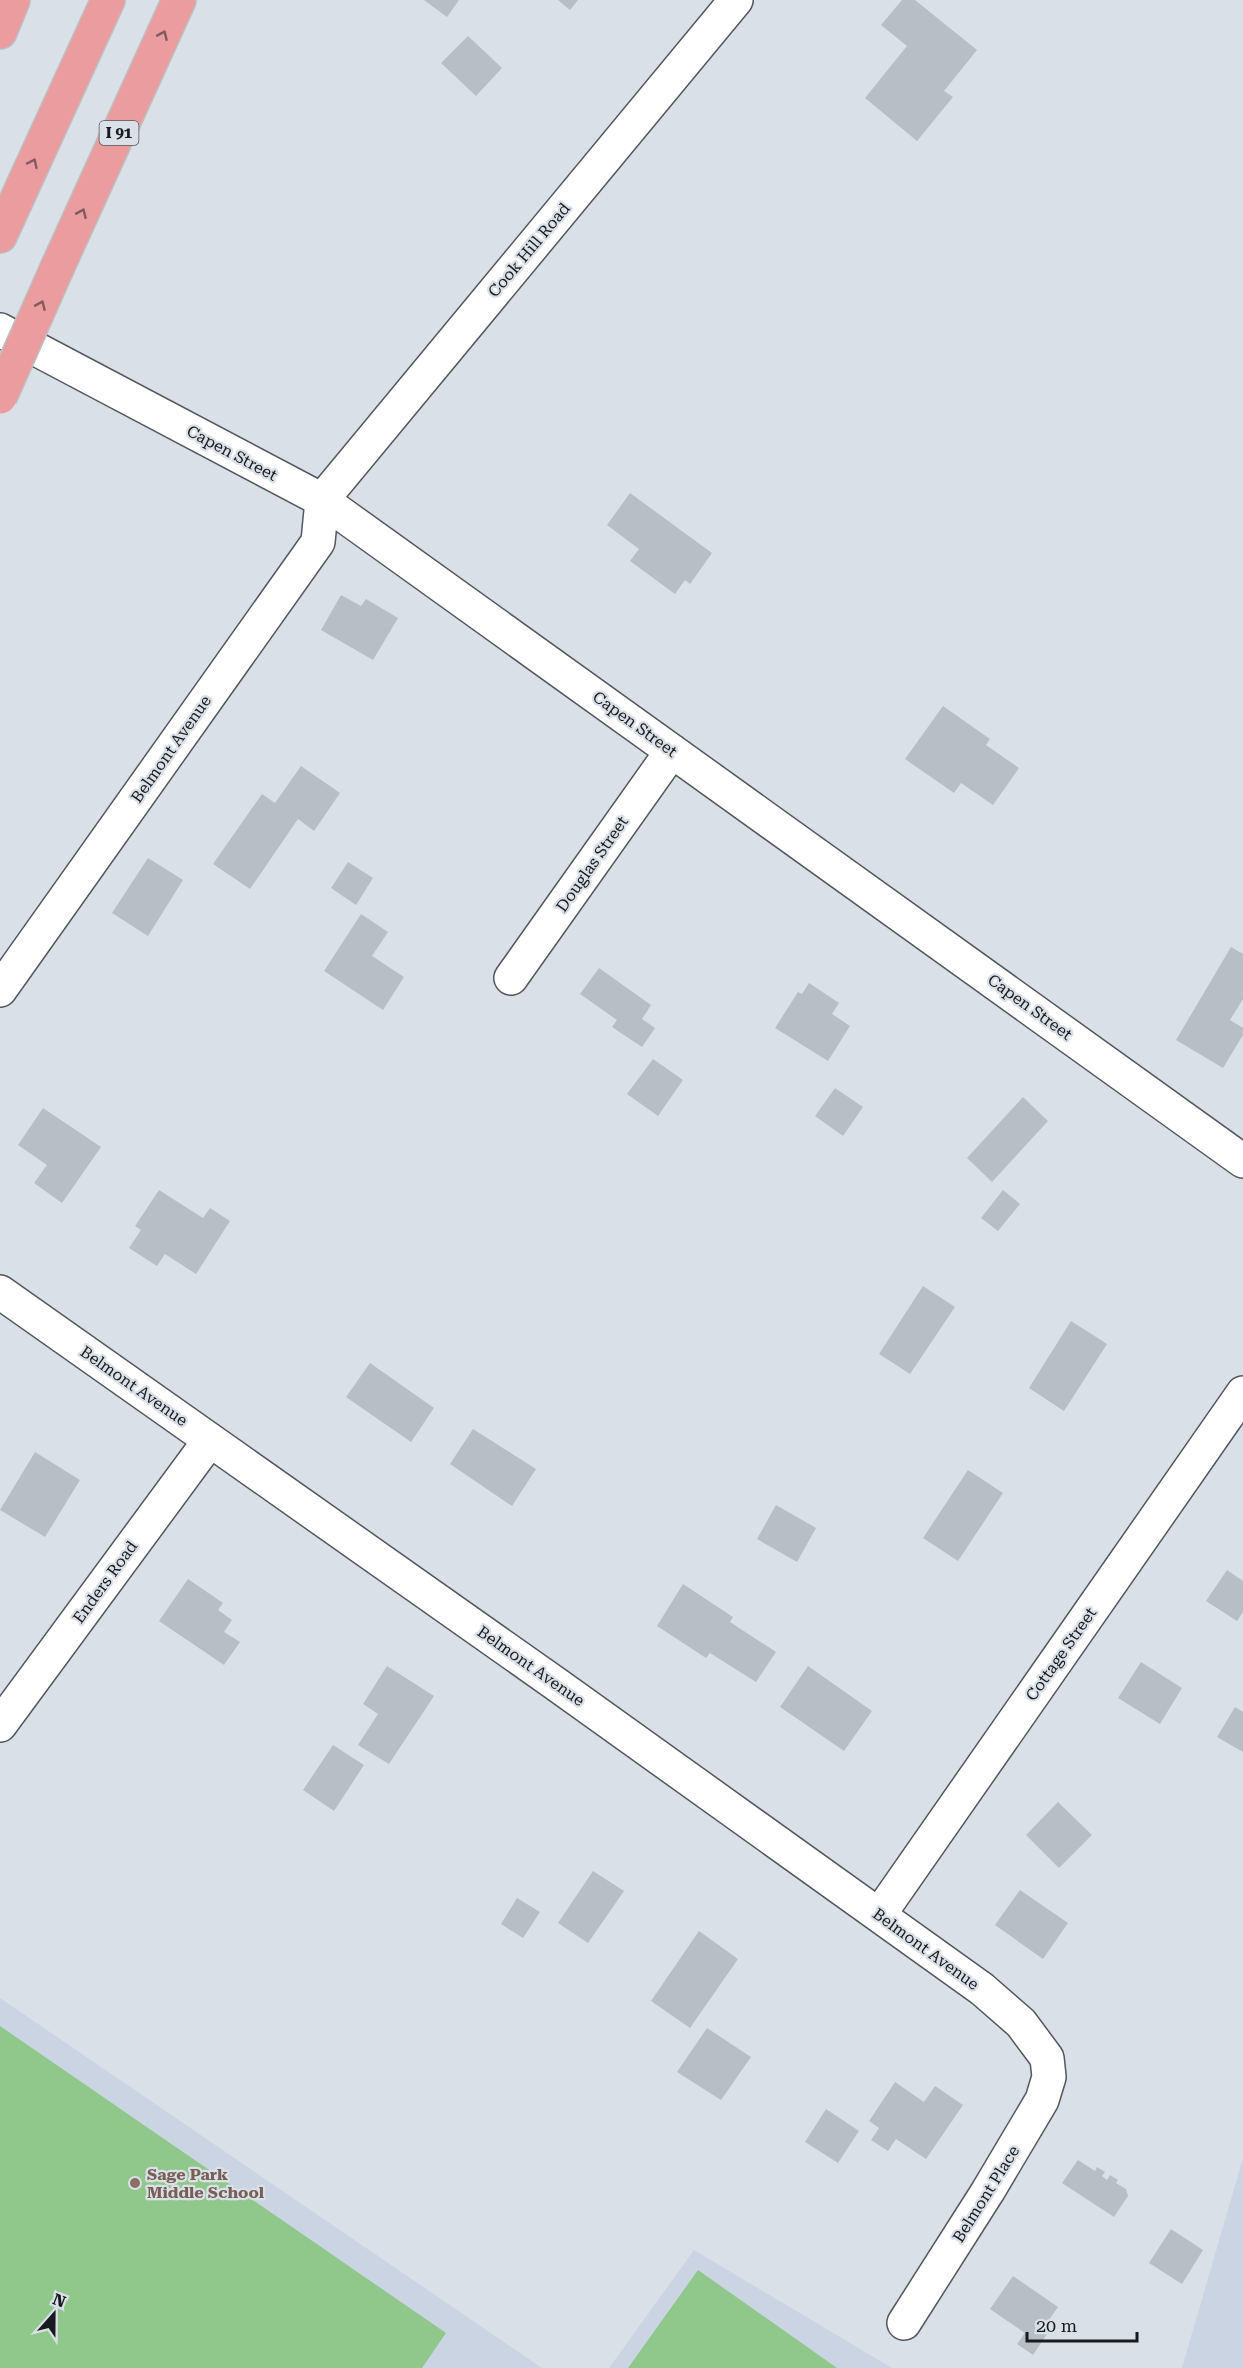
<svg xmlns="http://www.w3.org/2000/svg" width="1243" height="2368" viewBox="0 0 1243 2368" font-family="'Roboto Serif',serif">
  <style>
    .built { fill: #cad4e2 }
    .green { fill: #90c88b }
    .building { fill: #b8bec6 }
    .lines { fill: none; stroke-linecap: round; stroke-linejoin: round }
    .minor-casing { stroke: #53575e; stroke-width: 36 }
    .highway-casing { stroke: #bebfc0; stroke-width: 36 }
    .minor { stroke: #fff; stroke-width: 33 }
    .highway { stroke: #eb9c9e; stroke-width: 33 }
    .highway-bridge-casing { stroke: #bebfc0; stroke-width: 36; stroke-linecap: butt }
    .highway-bridge { stroke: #eb9c9e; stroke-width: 33 }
    .oneway { stroke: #825b5e }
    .education-dot { fill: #8d6e63; stroke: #dae0e8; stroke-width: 2 }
    .labels { text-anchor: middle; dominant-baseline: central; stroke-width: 4.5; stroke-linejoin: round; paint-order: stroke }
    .shield { fill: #dae0e8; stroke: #52555a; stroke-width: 1.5 }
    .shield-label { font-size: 15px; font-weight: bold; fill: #181a1d }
    .street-label { font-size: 16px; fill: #181a1d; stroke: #dae0e8 }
    .education-label { font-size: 16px; font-weight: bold; fill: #785e54; stroke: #dae0e8; text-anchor: start }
  </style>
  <rect width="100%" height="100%" fill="#dae0e8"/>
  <path class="built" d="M0 1998 542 2368H0Z
    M1243 2158V2368H1182Z
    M694 2250 892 2368H609Z"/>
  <path class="green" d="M0 2026 446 2333 422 2368H0Z
    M698 2270 837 2368H628Z"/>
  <path class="building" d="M424 0H459L447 17Z
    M558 0H578L570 10Z
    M902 0H915L977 50 944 91 953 97 917 141 865 98 907 46 881 25Z
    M468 36 502 68 476 96 441 63Z
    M630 493 712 553 690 584 685 580 675 594 630 561 639 549 607 525Z
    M341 595 361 606 366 599 398 618 373 660 321 630Z
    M943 706 990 739 986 745 1019 768 993 805 961 783 954 793 905 759Z
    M301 766 340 793 314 831 298 819 250 889 213 864 262 794 275 803Z
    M148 858 183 880 148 936 112 913Z
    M348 862 373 878 356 905 331 888Z
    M361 914 388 932 372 956 404 977 383 1010 324 971Z
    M1231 947 1243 954V999L1230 1020 1243 1028V1035L1223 1068 1176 1040Z
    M599 968 651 1005 642 1019 655 1028 642 1047 612 1027 617 1020 580 994Z
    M809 983 839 1003 832 1014 850 1026 828 1061 775 1028 798 992 802 994Z
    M653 1059 683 1080 658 1116 627 1094Z
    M835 1088 863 1107 843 1136 815 1116Z
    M1023 1097 1048 1121 992 1182 967 1158Z
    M43 1108 101 1147 62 1203 34 1183 47 1165 18 1145Z
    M159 1190 203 1218 210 1208 230 1221 196 1274 165 1254 157 1266 129 1248 141 1230 135 1226Z
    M1003 1190 1020 1204 998 1231 981 1218Z
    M923 1286 955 1307 910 1374 879 1354Z
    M1071 1321 1107 1344 1064 1411 1029 1388Z
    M370 1363 434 1408 411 1442 346 1397Z
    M473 1429 536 1469 512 1506 450 1464Z
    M35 1452 80 1480 45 1537 0 1510Z
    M968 1470 1003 1493 958 1561 923 1538Z
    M776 1505 816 1528 797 1562 757 1539Z
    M1227 1570 1243 1581V1612L1237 1621 1206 1601Z
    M188 1579 223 1603 218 1610 232 1620 224 1632 240 1642 224 1665 159 1621Z
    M683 1584 733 1617 730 1622 776 1652 756 1682 710 1653 706 1658 657 1626Z
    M1141 1662 1182 1688 1160 1724 1118 1698Z
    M387 1666 434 1696 389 1764 358 1745 378 1714 363 1704Z
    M808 1666 872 1711 844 1751 780 1707Z
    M1235 1707 1243 1712V1752L1217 1737Z
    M333 1745 364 1765 334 1811 303 1790Z
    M1058 1802 1092 1835 1059 1868 1026 1835Z
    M593 1871 624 1891 588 1943 558 1923Z
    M1020 1890 1068 1923 1043 1959 995 1925Z
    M517 1898 540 1912 523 1938 501 1924Z
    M699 1931 738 1959 690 2028 651 2001Z
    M707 2028 751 2057 721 2100 677 2072Z
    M895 2082 924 2102 935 2086 963 2105 926 2159 896 2139 888 2151 871 2140 879 2128 869 2121Z
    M826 2109 859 2131 838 2163 805 2142Z
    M1078 2160 1095 2171 1097 2167 1105 2172 1102 2176 1107 2180 1110 2175 1118 2180 1116 2183 1126 2189 1128 2196 1114 2217 1062 2183Z
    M1171 2229 1203 2250 1182 2284 1149 2263Z
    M1013 2276 1058 2307 1046 2324 1049 2331 1033 2355 1017 2344 1025 2333 990 2309Z"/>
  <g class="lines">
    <defs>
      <path id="minor" d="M0 330 322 500 1243 1161
        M511 978 672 751
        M0 990 318 542 322 500 736 0
        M0 1292 556 1684 982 1989 1021 2023 1047 2058 1049 2077 1042 2100 988 2191 904 2323
        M0 1725 210 1440
        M879 1915 1243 1393"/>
      <path id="highway" d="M0 32 13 0
        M0 236 108 0
        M58 266 179 0"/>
    </defs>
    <use href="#minor" class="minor-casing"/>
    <use href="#highway" class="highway-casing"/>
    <use href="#minor" class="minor"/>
    <use href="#highway" class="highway"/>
    <defs>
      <path id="highway-bridge" d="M0 397 58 266"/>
    </defs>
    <use href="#highway-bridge" class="highway-bridge-casing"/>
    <use href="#highway-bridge" class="highway-bridge"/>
  </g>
  <defs><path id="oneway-chevron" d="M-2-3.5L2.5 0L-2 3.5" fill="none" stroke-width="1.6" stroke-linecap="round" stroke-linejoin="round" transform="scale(1.5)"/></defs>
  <g class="oneway">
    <use href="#oneway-chevron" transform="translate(163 35) rotate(-66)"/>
    <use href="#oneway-chevron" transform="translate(33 163) rotate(-65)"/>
    <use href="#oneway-chevron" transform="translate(82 213) rotate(-66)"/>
    <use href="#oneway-chevron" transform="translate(41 305) rotate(-66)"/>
  </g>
  <circle class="education-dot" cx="135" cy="2183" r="6"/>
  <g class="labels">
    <rect class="shield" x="99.5" y="121" width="39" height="24" rx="4.5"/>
    <g class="shield-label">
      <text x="119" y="133">I 91</text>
    </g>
    <g class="street-label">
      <text transform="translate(529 250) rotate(-50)">Cook Hill Road</text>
      <text transform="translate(232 453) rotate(28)">Capen Street</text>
      <text transform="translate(635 724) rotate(36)">Capen Street</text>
      <text transform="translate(171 749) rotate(-55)">Belmont Avenue</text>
      <text transform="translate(592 864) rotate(-55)">Douglas Street</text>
      <text transform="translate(1030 1007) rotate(36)">Capen Street</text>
      <text transform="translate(134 1386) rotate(35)">Belmont Avenue</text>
      <text transform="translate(105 1582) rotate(-54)">Enders Road</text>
      <text transform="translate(1061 1654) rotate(-55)">Cottage Street</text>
      <text transform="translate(531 1666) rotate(35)">Belmont Avenue</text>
      <text transform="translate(926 1949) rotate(36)">Belmont Avenue</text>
      <text transform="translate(986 2194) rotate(-58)">Belmont Place</text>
    </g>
    <g class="education-label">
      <text x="147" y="2174">Sage Park<tspan x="147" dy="18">Middle School</tspan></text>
    </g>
  </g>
  <g transform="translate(54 2314) rotate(21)" stroke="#dae0e8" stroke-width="4.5" paint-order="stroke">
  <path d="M0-4.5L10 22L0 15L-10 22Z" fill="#181a1d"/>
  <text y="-9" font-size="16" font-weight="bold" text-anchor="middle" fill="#181a1d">N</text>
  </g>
  <path d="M1027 2332v9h110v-9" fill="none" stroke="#181a1d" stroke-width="3"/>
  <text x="1036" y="2332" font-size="18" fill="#181a1d" stroke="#dae0e8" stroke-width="4.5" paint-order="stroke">20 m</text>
</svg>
